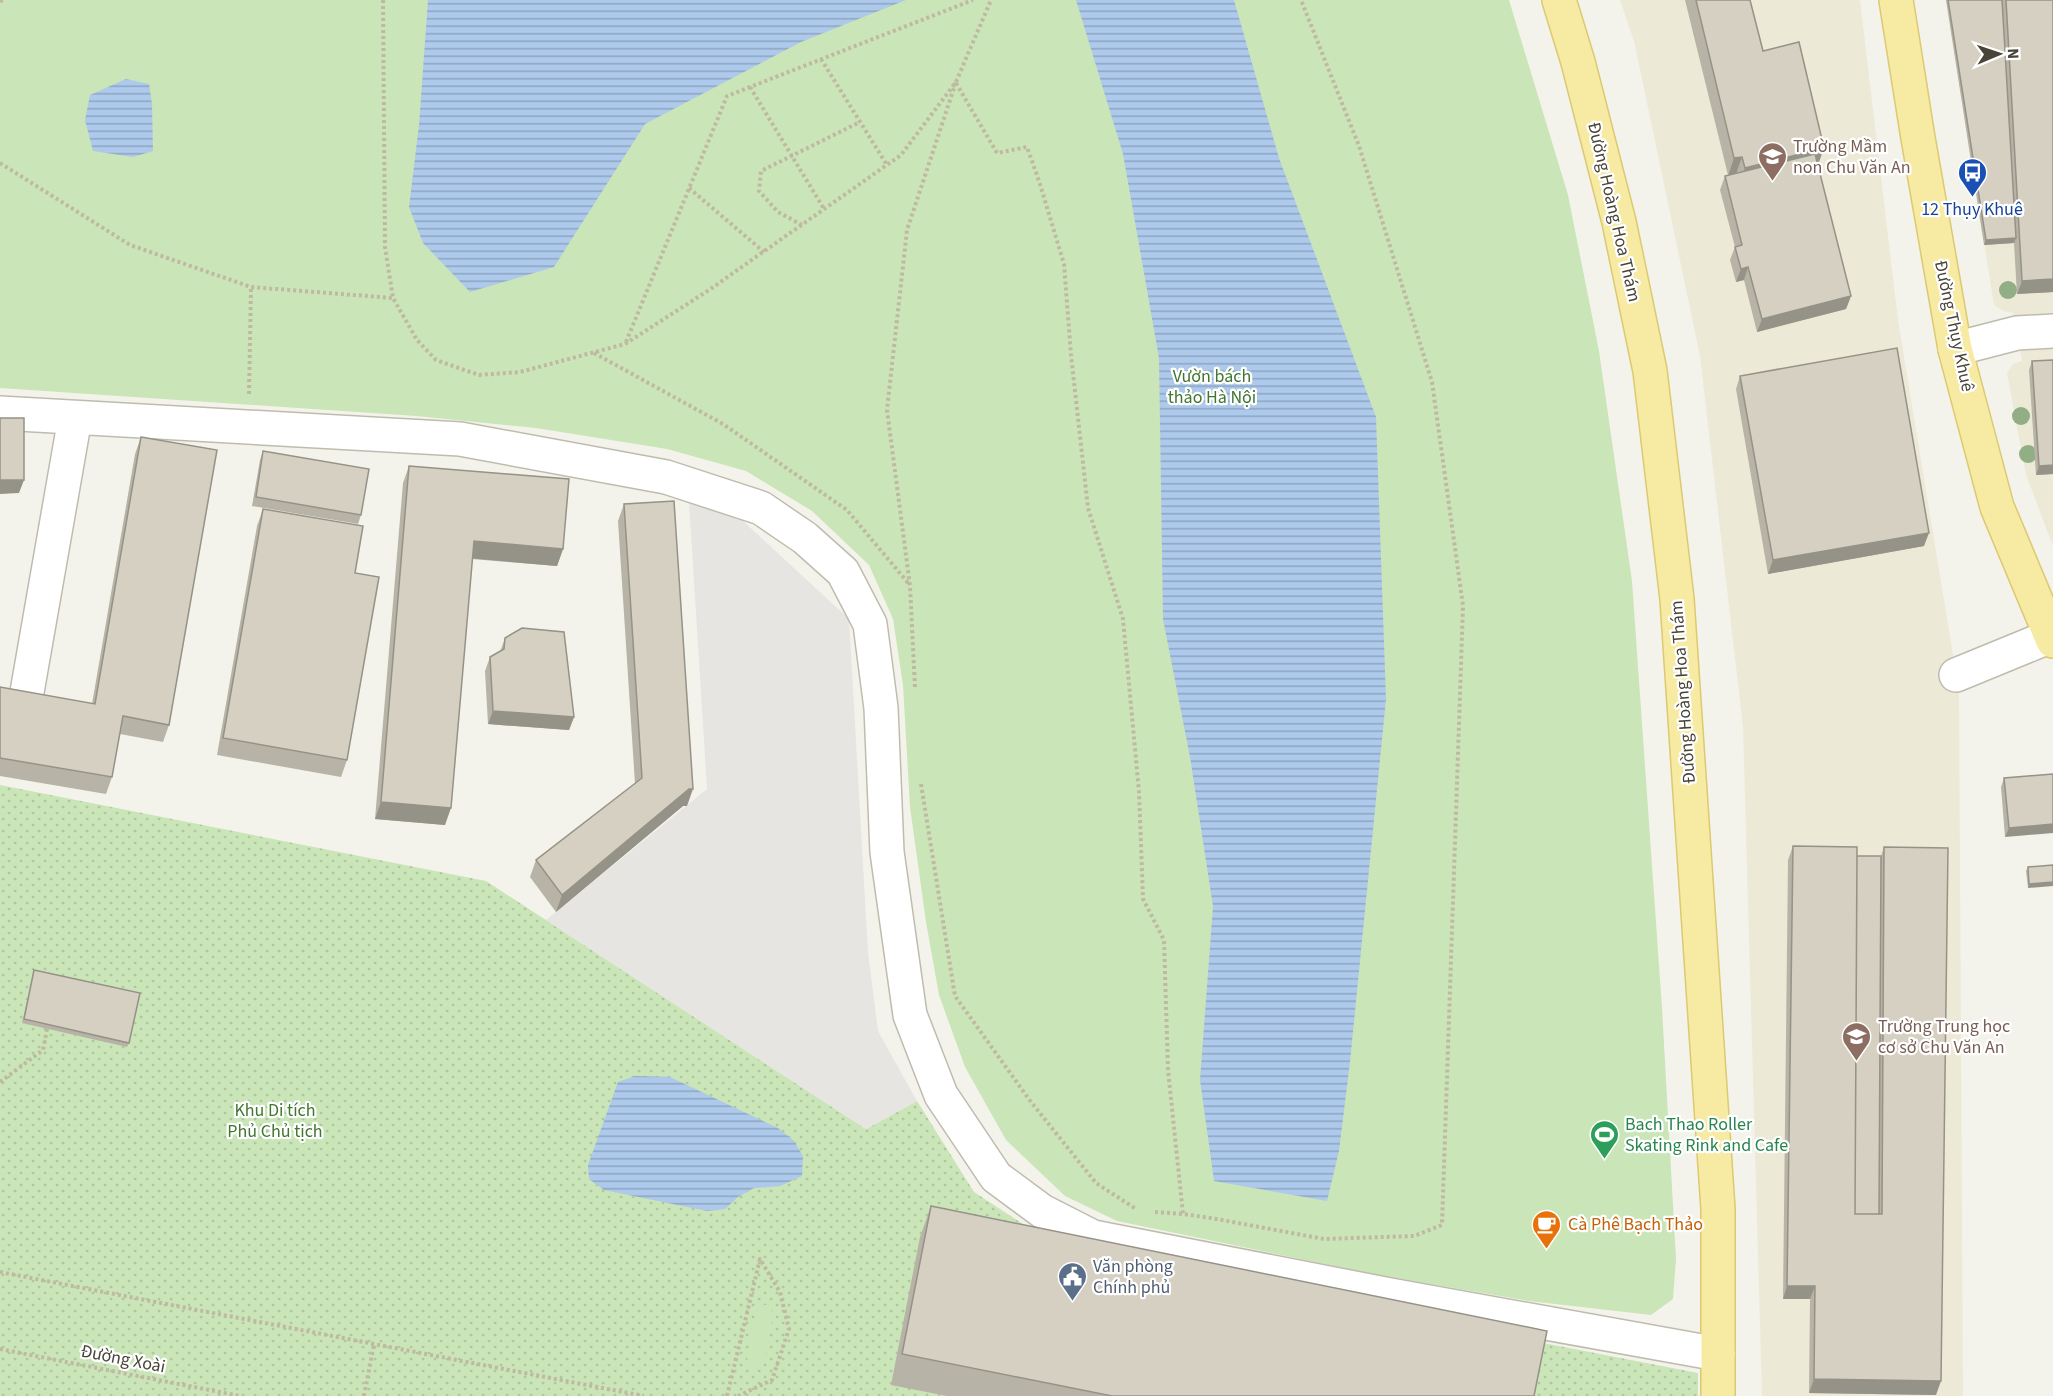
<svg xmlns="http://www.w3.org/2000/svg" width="2053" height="1396" viewBox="0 0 2053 1396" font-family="'Source Sans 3',sans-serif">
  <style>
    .education { fill: #ece9d6 }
    .park { fill: url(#park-dots) }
    .garden { fill: #cae5b8 }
    .parking { fill: #e6e5e2 }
    .water { fill: url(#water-rules) }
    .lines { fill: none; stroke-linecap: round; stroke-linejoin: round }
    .minor-casing { stroke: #bfbcae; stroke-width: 36 }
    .major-casing { stroke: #dbca72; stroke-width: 36 }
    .path { stroke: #c0b9a1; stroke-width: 4; stroke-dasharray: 3 3; stroke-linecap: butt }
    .minor { stroke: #fff; stroke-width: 33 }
    .major { stroke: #f7eaa2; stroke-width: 33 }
    .tree { fill: #92ae84 }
    .wall { fill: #b7b3a6 }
    .shaded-wall { fill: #959287 }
    .building { fill: #d5d0c1; stroke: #959287; stroke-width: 1.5 }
    .labels { text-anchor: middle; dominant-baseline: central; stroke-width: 4.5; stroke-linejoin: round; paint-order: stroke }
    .education-label { font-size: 18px; fill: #785e54; stroke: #fff; text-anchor: start }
    .transit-label { font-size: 18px; fill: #164399; stroke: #fff }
    .street-label { font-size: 18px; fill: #484439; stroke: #fff }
    .park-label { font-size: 18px; fill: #417630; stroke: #fff }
    .leisure-label { font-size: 18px; fill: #27864d; stroke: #fff; text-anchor: start }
    .food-label { font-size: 18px; fill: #c56008; stroke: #fff; text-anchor: start }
    .service-label { font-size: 18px; fill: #4e5e75; stroke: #fff; text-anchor: start }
  </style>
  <defs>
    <pattern id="park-dots" width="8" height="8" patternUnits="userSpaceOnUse" patternTransform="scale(1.5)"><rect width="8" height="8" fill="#cae5b8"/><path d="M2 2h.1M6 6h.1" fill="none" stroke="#afc69f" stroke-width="1.8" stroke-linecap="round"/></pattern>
    <pattern id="water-rules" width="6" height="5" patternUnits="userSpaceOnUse" patternTransform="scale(1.5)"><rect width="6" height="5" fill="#adc9eb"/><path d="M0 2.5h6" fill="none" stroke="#8fa5bf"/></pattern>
  </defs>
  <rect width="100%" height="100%" fill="#f4f3eb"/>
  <path class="education" d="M1620 0H1860L1898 320 1959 691 1963 1396H1762L1743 727 1700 356 1634 41Z
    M1946 0H2053V546L2026 475 2007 373 2013 364 2022 361 2013 313 2003 311 1994 305Z"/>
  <path class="park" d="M0 785 486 881 866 1129 917 1101 974 1192 1061 1249 1698 1373V1396H0Z"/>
  <path class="garden" d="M0 0H1509L1568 195 1599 351 1632 581 1662 1008 1676 1259 1673 1299 1651 1315 1529 1301 1368 1273 1117 1221 1065 1196 1006 1140 965 1067 939 995 926 922 910 807 903 685 893 619 869 565 812 511 746 471 667 449 536 428 416 416 0 388Z
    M763 1305H770L773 1315 765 1360 756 1367 749 1366 747 1358 755 1313Z"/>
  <path class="parking" d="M689 502 729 508 849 619 868 952 878 1031 917 1101 866 1129 546 920 707 789Z"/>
  <path class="water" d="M428 0H906L801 42 645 124 554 267 470 292 423 243 409 207 419 125Z
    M1076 0H1234L1279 158 1376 417 1386 699 1350 1062 1339 1151 1327 1201 1214 1181 1200 1080 1213 906 1190 757 1163 619 1159 358 1123 154Z
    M126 79 149 84 152 104 153 151 133 157 93 151 85 120 90 95Z
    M635 1076 670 1077 778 1128 794 1141 803 1156 802 1176 780 1186 754 1188 738 1197 725 1209 707 1211 604 1190 589 1179 588 1165 618 1082Z"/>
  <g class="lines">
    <defs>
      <path id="minor" d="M1955 349 2017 333 2053 331
        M0 413 460 439 666 477 761 508 805 538 843 572 870 624 881 708 887 852 910 1015 941 1095 996 1177 1042 1211 1093 1237 1390 1295 1718 1354
        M1956 675 2051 636
        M27 692 75 418"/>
      <path id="major" d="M1559 0 1578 62 1619 222 1650 371 1677 599 1718 1209V1396
        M1896 0 1918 138 1955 349 1997 507 2053 641"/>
    </defs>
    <use href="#minor" class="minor-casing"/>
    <use href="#major" class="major-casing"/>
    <path class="path" d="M383 0 385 247 393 298 417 340 436 360 479 375 520 372 625 344 709 290 901 155 956 82 991 0
      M0 1 4 0
      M821 59 887 165
      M956 83 997 153 1027 147 1039 181 1064 264 1071 355 1088 508 1123 619 1139 792 1143 899 1164 940 1168 1070 1183 1214
      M750 87 824 209
      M0 163 130 245 251 287 393 298
      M689 188 764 252
      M802 225 778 212 759 191 761 171 860 122
      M626 342 727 96 973 0
      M594 353 723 424 847 510 909 584
      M249 394 251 287
      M915 687 910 586 887 410 907 230 956 82
      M921 784 955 996 1031 1102 1096 1183 1136 1209
      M0 1082 43 1050 47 1029
      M1155 1212 1183 1214 1211 1218 1324 1239 1414 1236 1442 1225 1463 606 1432 382 1359 146 1301 0
      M0 1272 644 1396
      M0 1349 240 1396
      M364 1396 374 1344
      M727 1396 760 1259 780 1292 789 1329 772 1380 738 1396"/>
    <use href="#minor" class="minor"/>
    <use href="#major" class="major"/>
  </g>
  <g class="tree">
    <circle cx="2008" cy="290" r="9"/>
    <circle cx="2021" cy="416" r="9"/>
    <circle cx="2028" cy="454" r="9"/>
  </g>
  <path class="wall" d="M1685 0H1750L1763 51 1818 165 1851 296 1846 309 1757 332 1744 280 1736 282 1730 260 1735 247 1720 190 1725 176 1728 175Z
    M1946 0H2053V292L2017 294 2014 243 1984 245Z
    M2032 361 2053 474 2036 475 2029 370Z
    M1740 376 1924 546 1768 574 1736 389Z
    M141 437 169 725 163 742 120 734 112 777 106 794 0 776V687L92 704 135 454Z
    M263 451 361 515 358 524 252 506 260 460Z
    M409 466 563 549 557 566 472 559 445 825 375 819 403 483Z
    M624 504 687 806H683L556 912 530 877 536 860 635 784 618 521Z
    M263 509 355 573 347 760 341 777 217 755 257 526Z
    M505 638 574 717 569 730 488 724 485 671 490 657 500 652Z
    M2053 774 2005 837 2001 787 2004 778Z
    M1793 846 1857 856H1881L1884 847 1936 1395 1809 1393 1810 1299H1783L1788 860Z
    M2053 865 2028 888 2026 871 2028 867Z
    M34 970 129 1043 127 1047 22 1023Z
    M931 1206 1534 1396H947L891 1385 920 1237Z"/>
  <path class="shaded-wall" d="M1824 148 1818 165 1739 185 1745 168Z
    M1742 157 1736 174 1728 176 1734 158Z
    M2016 238 2014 243 1984 245 1986 240Z
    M1748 267 1744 280 1736 282 1741 269Z
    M2053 279V292L2017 294 2022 281Z
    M1851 296 1846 309 1757 332 1762 319Z
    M2053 465V474L2036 475 2039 466Z
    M0 480H24L19 493 0 494Z
    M1929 533 1924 546 1768 574 1773 560Z
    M474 541 563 549 557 566 467 558Z
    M493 711 574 717 569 730 488 724Z
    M689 789H693L687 806H683L556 912 562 895Z
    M381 802 451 808 445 825 375 819Z
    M2053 824V833L2005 837 2009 828Z
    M2053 882V886L2028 888 2029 884Z
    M1787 1286H1815L1810 1299H1783Z
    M1814 1379 1941 1381 1936 1395 1809 1393Z"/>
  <path class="building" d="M1696 0H1750L1763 51 1799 42 1824 148 1745 168 1742 157 1734 158Z
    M1948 0H2002L2016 238 1986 240Z
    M2006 0H2053V279L2022 281Z
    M1815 154 1851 296 1762 319 1748 267 1741 269 1735 247 1742 245 1725 176Z
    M1897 348 1929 533 1773 560 1740 376Z
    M2053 360V465L2039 466 2032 361Z
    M0 418H24V480H0Z
    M141 437 217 450 169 725 123 716 112 777 0 758V687L95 704Z
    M263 451 369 469 361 515 256 497Z
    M409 466 569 479 563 549 474 541 451 808 381 802Z
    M674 501 693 789H689L562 895 536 860 642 778 624 504Z
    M263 509 363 526 355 573 379 577 347 760 223 738Z
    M522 628 564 632 574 717 493 711 490 657 504 649 505 638Z
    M2053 774V824L2009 828 2004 778Z
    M1793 846 1857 847 1855 1214H1882L1884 847 1948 848 1941 1381 1814 1379 1815 1286H1787Z
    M1857 856H1881L1879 1214H1855Z
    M2053 865V882L2029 884 2028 867Z
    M34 970 140 993 129 1043 24 1019Z
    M931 1206 1547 1331 1534 1396H1112L902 1354Z"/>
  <defs>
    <symbol id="school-pin" viewBox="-11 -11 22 30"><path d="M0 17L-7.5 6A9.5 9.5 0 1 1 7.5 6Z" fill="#8d6e63" stroke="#fff"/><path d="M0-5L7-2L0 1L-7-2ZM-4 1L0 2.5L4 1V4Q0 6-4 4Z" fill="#fff"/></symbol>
    <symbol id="bus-pin" viewBox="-11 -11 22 30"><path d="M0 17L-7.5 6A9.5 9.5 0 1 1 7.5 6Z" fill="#1a4fb4" stroke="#fff"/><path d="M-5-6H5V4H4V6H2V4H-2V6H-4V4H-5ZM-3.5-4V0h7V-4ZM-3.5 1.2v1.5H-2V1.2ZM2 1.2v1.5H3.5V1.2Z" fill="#fff"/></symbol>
    <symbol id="stadium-pin" viewBox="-11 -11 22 30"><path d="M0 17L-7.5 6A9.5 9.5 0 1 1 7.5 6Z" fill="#2e9e5b" stroke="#fff"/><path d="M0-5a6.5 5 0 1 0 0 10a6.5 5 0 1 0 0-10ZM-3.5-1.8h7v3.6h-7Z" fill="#fff"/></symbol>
    <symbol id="cafe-pin" viewBox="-11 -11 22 30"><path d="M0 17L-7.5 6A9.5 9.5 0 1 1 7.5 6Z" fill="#e8710a" stroke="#fff"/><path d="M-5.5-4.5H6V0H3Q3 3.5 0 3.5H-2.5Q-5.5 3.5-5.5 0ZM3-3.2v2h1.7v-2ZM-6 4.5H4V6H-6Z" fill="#fff"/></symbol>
    <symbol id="civic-pin" viewBox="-11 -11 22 30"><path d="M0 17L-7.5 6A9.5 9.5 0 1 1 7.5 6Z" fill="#5c6f8a" stroke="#fff"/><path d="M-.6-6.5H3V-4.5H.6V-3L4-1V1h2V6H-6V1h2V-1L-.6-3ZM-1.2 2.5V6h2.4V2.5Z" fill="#fff"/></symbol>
  </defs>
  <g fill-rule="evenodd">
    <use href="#school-pin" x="1756" y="140" width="33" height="45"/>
    <use href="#bus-pin" x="1956" y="156" width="33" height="45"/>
    <use href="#school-pin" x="1840" y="1020" width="33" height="45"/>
    <use href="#stadium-pin" x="1588" y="1118" width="33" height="45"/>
    <use href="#cafe-pin" x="1530" y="1208" width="33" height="45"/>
    <use href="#civic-pin" x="1056" y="1260" width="33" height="45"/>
  </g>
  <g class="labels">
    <g class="education-label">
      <text x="1793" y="146">Trường Mầm<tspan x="1793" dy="21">non Chu Văn An</tspan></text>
      <text x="1878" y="1026">Trường Trung học<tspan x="1878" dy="21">cơ sở Chu Văn An</tspan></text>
    </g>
    <g class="transit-label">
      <text x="1972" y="209">12 Thụy Khuê</text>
    </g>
    <g class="street-label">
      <text transform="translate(1614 212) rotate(77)">Đường Hoàng Hoa Thám</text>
      <text transform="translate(1954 326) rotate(78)">Đường Thụy Khuê</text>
      <text transform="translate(1683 692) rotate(-94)">Đường Hoàng Hoa Thám</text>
      <text transform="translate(123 1359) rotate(11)">Đường Xoài</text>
    </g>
    <g class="park-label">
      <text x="1212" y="376">Vườn bách<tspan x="1212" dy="21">thảo Hà Nội</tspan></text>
      <text x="275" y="1110">Khu Di tích<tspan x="275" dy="21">Phủ Chủ tịch</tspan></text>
    </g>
    <g class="leisure-label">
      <text x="1625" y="1124">Bach Thao Roller<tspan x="1625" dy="21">Skating Rink and Cafe</tspan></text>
    </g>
    <g class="food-label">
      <text x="1568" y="1224">Cà Phê Bạch Thảo</text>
    </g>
    <g class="service-label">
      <text x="1093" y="1266">Văn phòng<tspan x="1093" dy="21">Chính phủ</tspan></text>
    </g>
  </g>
  <g transform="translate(1999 54) rotate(88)" stroke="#ffffff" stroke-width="4.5" paint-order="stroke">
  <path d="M0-4.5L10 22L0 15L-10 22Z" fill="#484439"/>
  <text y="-9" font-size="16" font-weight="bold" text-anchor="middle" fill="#484439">N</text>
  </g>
</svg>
